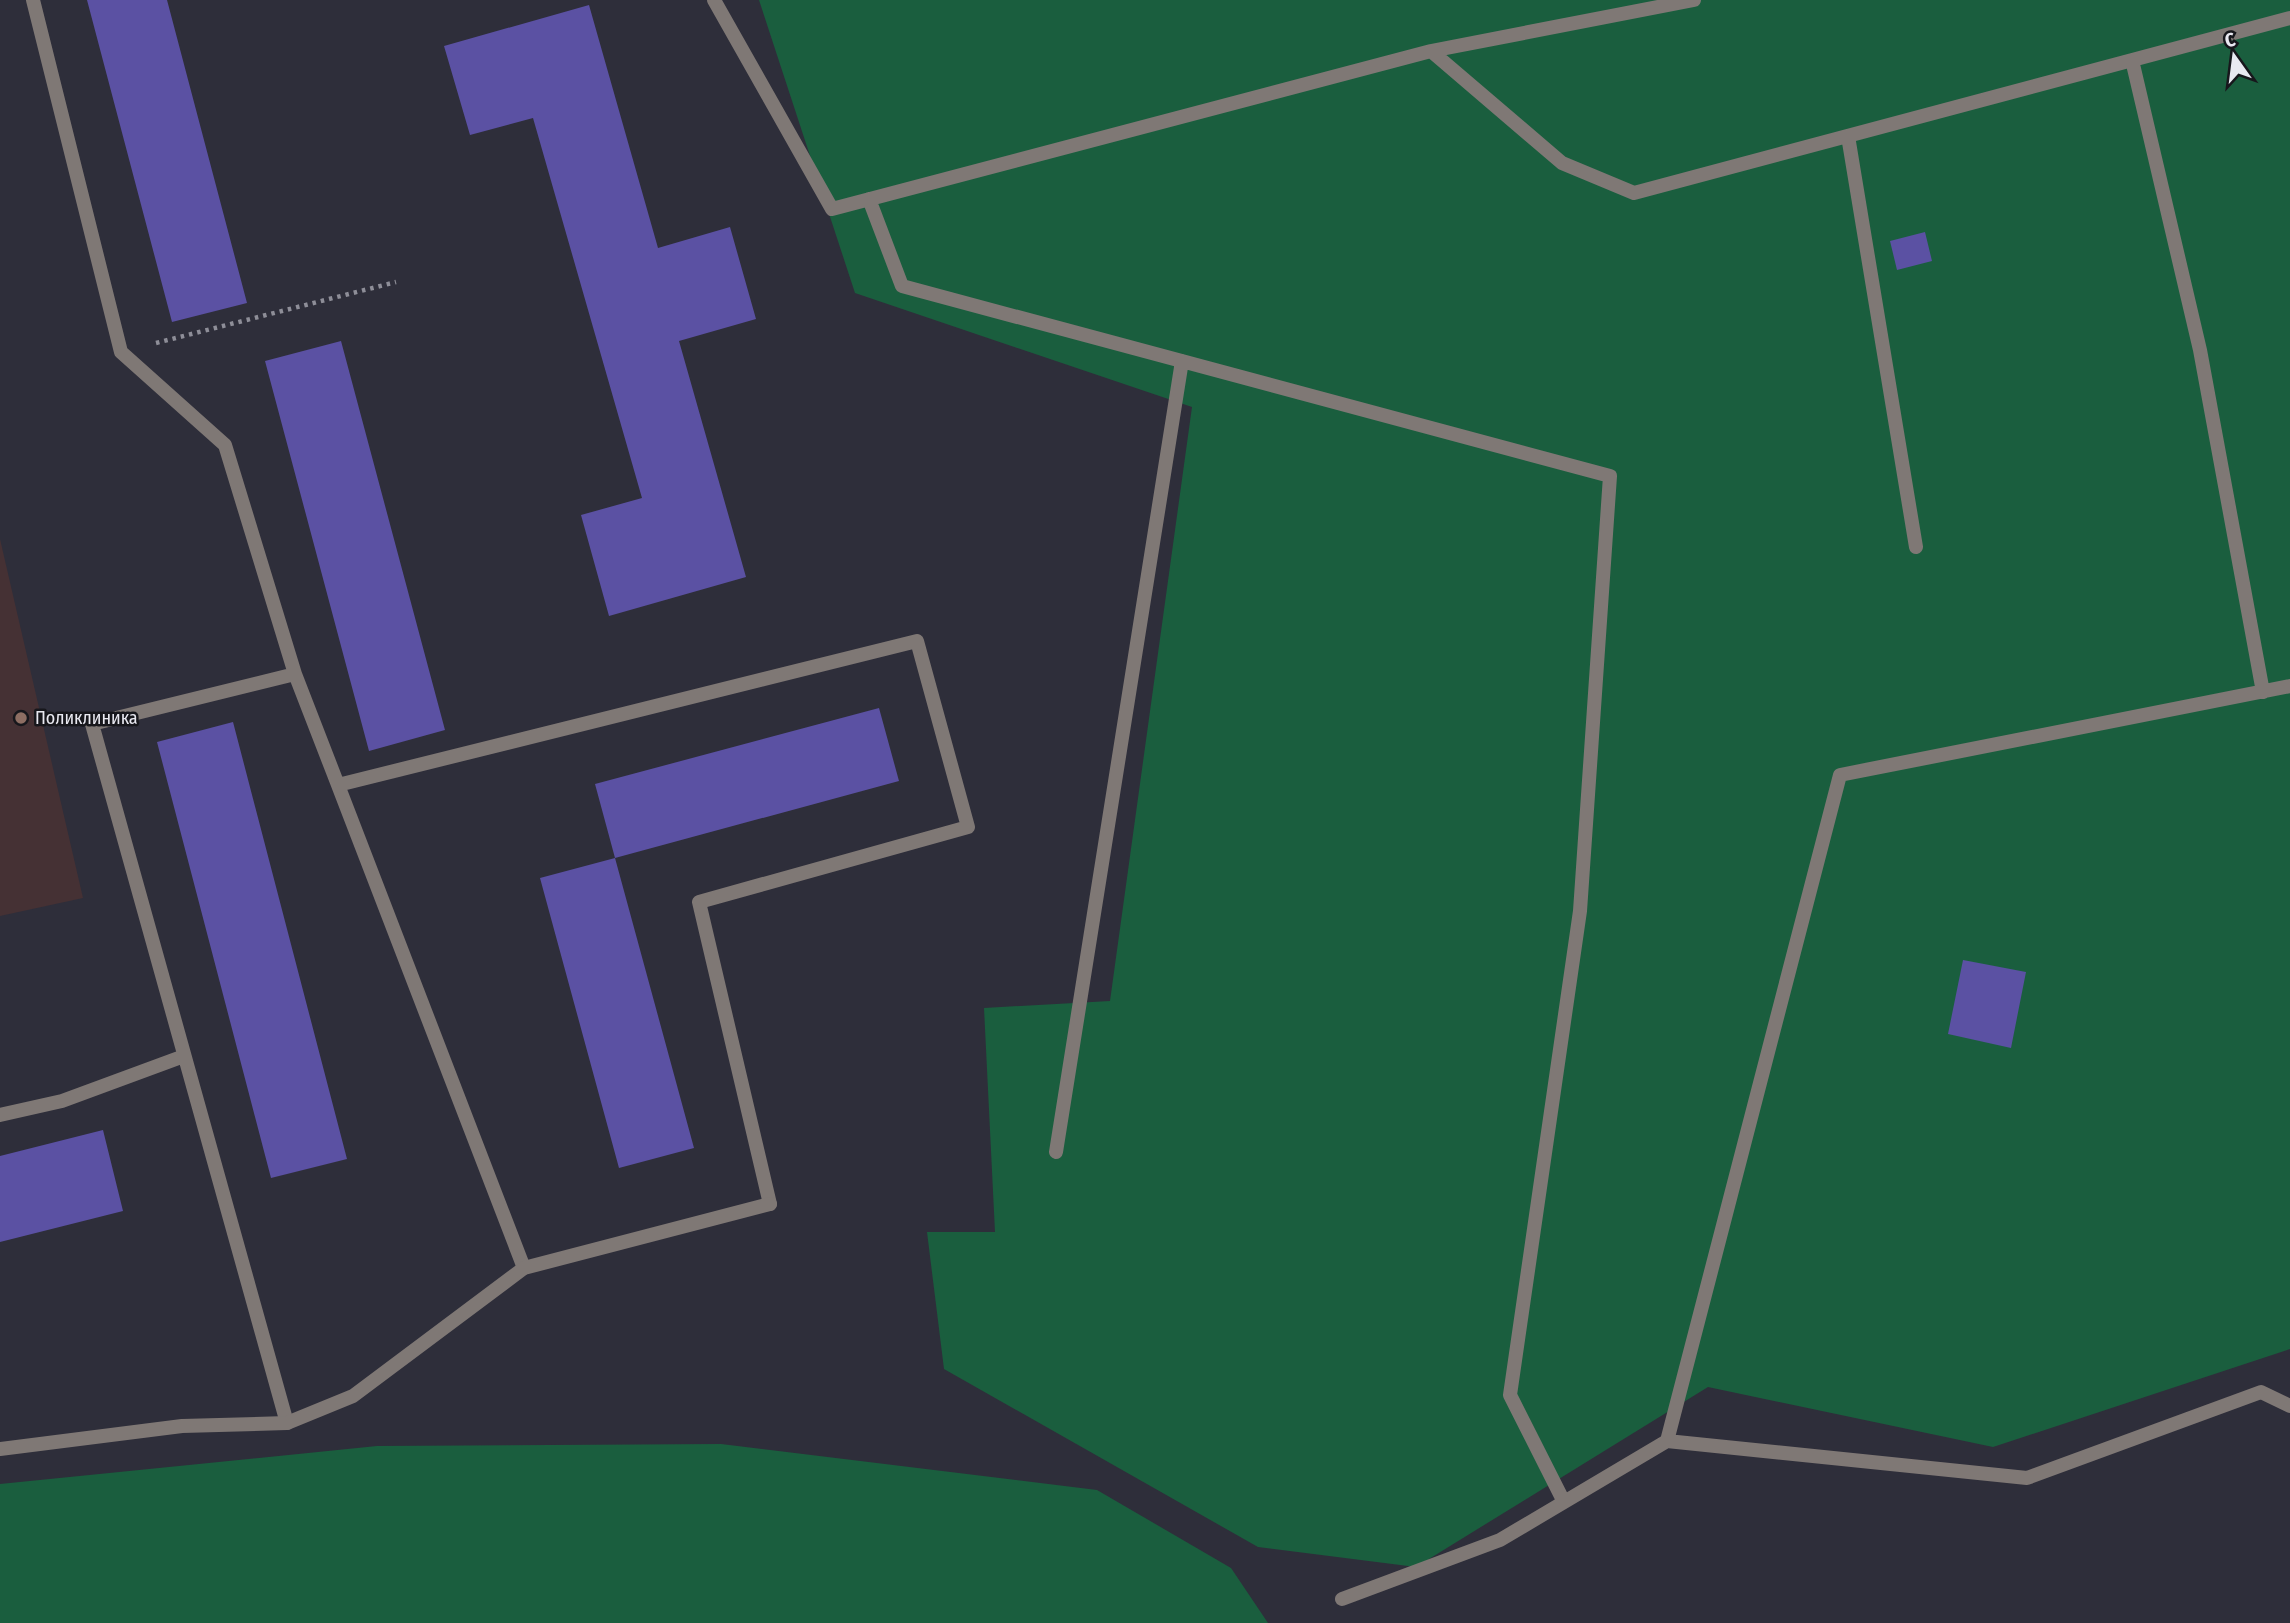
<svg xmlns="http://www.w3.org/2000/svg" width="2290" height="1623" viewBox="0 0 2290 1623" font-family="'Fira Sans Condensed',sans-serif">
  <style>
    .education { fill: #453134 }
    .green { fill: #1a5e3e }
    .building { fill: #5b51a3 }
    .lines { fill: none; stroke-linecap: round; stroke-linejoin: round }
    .path { stroke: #8e8e98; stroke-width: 4.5; stroke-dasharray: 3.5 5; stroke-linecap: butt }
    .lane { stroke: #7f7875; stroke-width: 14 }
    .street { stroke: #7f7875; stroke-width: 14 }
    .education-dot { fill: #8d6e63; stroke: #17171c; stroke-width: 2.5 }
    .labels { text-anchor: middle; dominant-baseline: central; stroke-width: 5; stroke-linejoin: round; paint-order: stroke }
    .poi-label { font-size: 18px; fill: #e9e9f1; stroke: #17171c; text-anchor: start }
  </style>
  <rect width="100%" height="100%" fill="#2e2e3a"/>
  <path class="education" d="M0 539 83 898 0 916Z"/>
  <path class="green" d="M759 0H2290V1349L1993 1447 1708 1387 1416 1567 1258 1547 944 1369 927 1232H995L984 1008 1110 1001 1192 407 855 293Z
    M721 1444 1097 1490 1231 1568 1268 1623H0V1484L377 1446Z"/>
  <path class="building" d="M87 0H167L247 303 172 322Z
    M589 5 658 248 730 227 756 319 679 341 746 577 609 616 581 515 642 498 533 118 470 135 444 46Z
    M1925 232 1932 261 1897 270 1890 241Z
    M341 341 445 730 369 751 265 361Z
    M879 708 899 781 615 858 595 784Z
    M233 722 347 1159 271 1178 157 742Z
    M615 858 694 1148 619 1168 540 878Z
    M1963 960 2026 972 2011 1048 1948 1034Z
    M103 1130 123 1211 0 1242V1156Z"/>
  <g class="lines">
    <path class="path" d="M156 343 396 282"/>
    <path class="lane" d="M33 0 121 352 225 445 295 674 338 785 917 641 968 827 699 902 770 1204
      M714 0 832 209 1431 51
      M1694 0 1431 51 1562 163 1634 193 2290 18
      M2132 60 2200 350 2263 692
      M1848 136 1916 547
      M869 199 902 286 1610 476 1580 911 1510 1395 1564 1502
      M2290 686 1840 775 1667 1441 2027 1478 2261 1392 2290 1406
      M338 785 524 1268
      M0 1115 62 1101 184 1056
      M1056 1152 1182 361
      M287 1423 92 724 295 674
      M1342 1599 1500 1540 1667 1441"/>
    <path class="street" d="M0 1449 182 1426 287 1423 353 1396 524 1268 770 1204"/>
  </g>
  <circle class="education-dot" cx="21" cy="718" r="7"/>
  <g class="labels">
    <g class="poi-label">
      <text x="35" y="718">Поликлиника</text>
    </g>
  </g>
  <g transform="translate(2234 56) rotate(346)" stroke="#17171c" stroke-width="5" paint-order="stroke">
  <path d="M0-5L12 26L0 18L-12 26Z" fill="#e9e9f1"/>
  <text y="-10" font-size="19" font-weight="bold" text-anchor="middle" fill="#e9e9f1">С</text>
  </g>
</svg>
